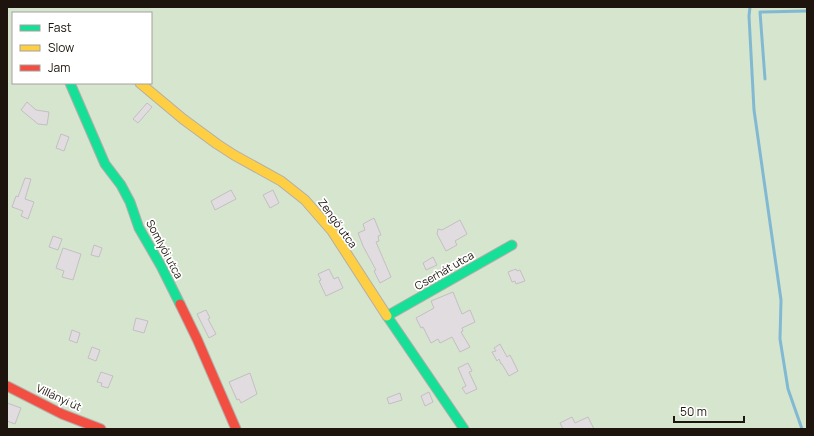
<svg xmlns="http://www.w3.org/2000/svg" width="814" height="436" viewBox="0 0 814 436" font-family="Manrope,sans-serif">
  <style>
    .green { fill: #d6e5cd; fill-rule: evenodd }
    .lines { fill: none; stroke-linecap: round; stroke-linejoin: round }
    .stream { stroke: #81b9d3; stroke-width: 3 }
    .building { fill: #e1dcdf; stroke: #c3bfc2 }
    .fast-casing { stroke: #b4aea8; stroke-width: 11 }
    .slow-casing { stroke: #b4aea8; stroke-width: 11 }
    .jam-casing { stroke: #b4aea8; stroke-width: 11 }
    .fast { stroke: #16e098; stroke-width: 9 }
    .slow { stroke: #ffcf43; stroke-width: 9 }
    .jam { stroke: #f24e42; stroke-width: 9 }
    .labels { text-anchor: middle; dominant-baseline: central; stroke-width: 3.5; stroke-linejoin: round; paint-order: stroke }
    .street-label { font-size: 11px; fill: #1d150d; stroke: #fff }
  </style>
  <rect width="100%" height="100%" fill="#f8f2ed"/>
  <path class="green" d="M7 7H807V429H7ZM13 13H151V83H13Z"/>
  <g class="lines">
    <path class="stream" d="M750 7 749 16 754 110 781 300 780 339 788 389 802 429
      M765 79 760 12 807 11"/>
  </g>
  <path class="building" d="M27 102 36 110 49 112 47 125 38 124 21 110Z
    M147 103 152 107 138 123 133 119Z
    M61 134 69 137 64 151 56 148Z
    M25 178 31 179 25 199 34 202 28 219 21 216 23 211 12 207 16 196 18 197Z
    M231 190 236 199 215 210 211 201Z
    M273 190 279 203 270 208 263 195Z
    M374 218 381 235 378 236 379 241 376 242 391 277 380 283 374 271 376 270 363 246 358 233 365 230 363 224Z
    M460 220 467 234 455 241 457 245 446 251 437 234 438 229 442 230Z
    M53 236 62 239 58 250 49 247Z
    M94 245 102 248 99 257 91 255Z
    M63 248 81 254 73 280 62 277 64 271 56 268Z
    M433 257 437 265 426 270 423 263Z
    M329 269 334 279 338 277 343 288 326 296 319 281 321 280 318 274Z
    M516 269 517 271 520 270 525 281 516 284 515 281 512 282 508 272Z
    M453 292 462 314 470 310 475 322 462 328 463 331 461 332 470 347 460 352 452 337 440 343 438 339 431 343 423 327 421 328 416 318 434 308 431 301Z
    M206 310 210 318 208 319 216 334 209 338 197 314Z
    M136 318 148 321 144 333 133 330Z
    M72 330 80 333 77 343 69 340Z
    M500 344 507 357 510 355 518 371 509 376 502 364H501L499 359 497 361 492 352 496 351 494 348Z
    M92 347 100 350 96 361 88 358Z
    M468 363 472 371 469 372 477 389 466 394 462 388 466 386 458 368Z
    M101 372 113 376 108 388 101 386 102 383 97 382Z
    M250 373 257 394 241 403 239 399 237 400 229 382Z
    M429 392 433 402 425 406 421 396Z
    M400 393 402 400 389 404 387 398Z
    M7 403 21 408 15 424 7 421Z
    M572 417 575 423 588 417 594 429H563L560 423Z"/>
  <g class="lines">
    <defs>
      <path id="fast" d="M70 83 105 164 121 185 130 202 139 228 161 266 180 304
        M387 316 464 429
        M387 316 512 245"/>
      <path id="slow" d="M140 83 183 119 217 144 234 155 281 181 305 200 332 231 387 316"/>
      <path id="jam" d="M180 304 197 339 236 429
        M7 386 62 414 101 429"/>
    </defs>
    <use href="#fast" class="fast-casing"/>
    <use href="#slow" class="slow-casing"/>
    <use href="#jam" class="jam-casing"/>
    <use href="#fast" class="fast"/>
    <use href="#slow" class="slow"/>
    <use href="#jam" class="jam"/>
  </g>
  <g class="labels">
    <g class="street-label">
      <text transform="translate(338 223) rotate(54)">Zengő utca</text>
      <text transform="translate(165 249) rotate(62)">Somlyói utca</text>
      <text transform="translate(444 270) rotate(-30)">Cserhát utca</text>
      <text transform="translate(59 397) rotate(25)">Villányi út</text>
    </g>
  </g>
  <rect width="814" height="436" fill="none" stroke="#1d150d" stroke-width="16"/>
  <rect x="12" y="12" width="140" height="72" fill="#ffffff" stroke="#a5a19e"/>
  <rect x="20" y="25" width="20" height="6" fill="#16e098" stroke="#a5a19e"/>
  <text x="48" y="32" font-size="12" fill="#1d150d">Fast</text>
  <rect x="20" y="45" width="20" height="6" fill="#ffcf43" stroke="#a5a19e"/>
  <text x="48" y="52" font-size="12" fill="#1d150d">Slow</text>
  <rect x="20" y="65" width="20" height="6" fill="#f24e42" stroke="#a5a19e"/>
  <text x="48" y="72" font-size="12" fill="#1d150d">Jam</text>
  <path d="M674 416v6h70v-6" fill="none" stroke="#1d150d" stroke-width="2"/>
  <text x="680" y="416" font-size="12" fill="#1d150d" stroke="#ffffff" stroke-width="3" paint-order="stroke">50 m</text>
</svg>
